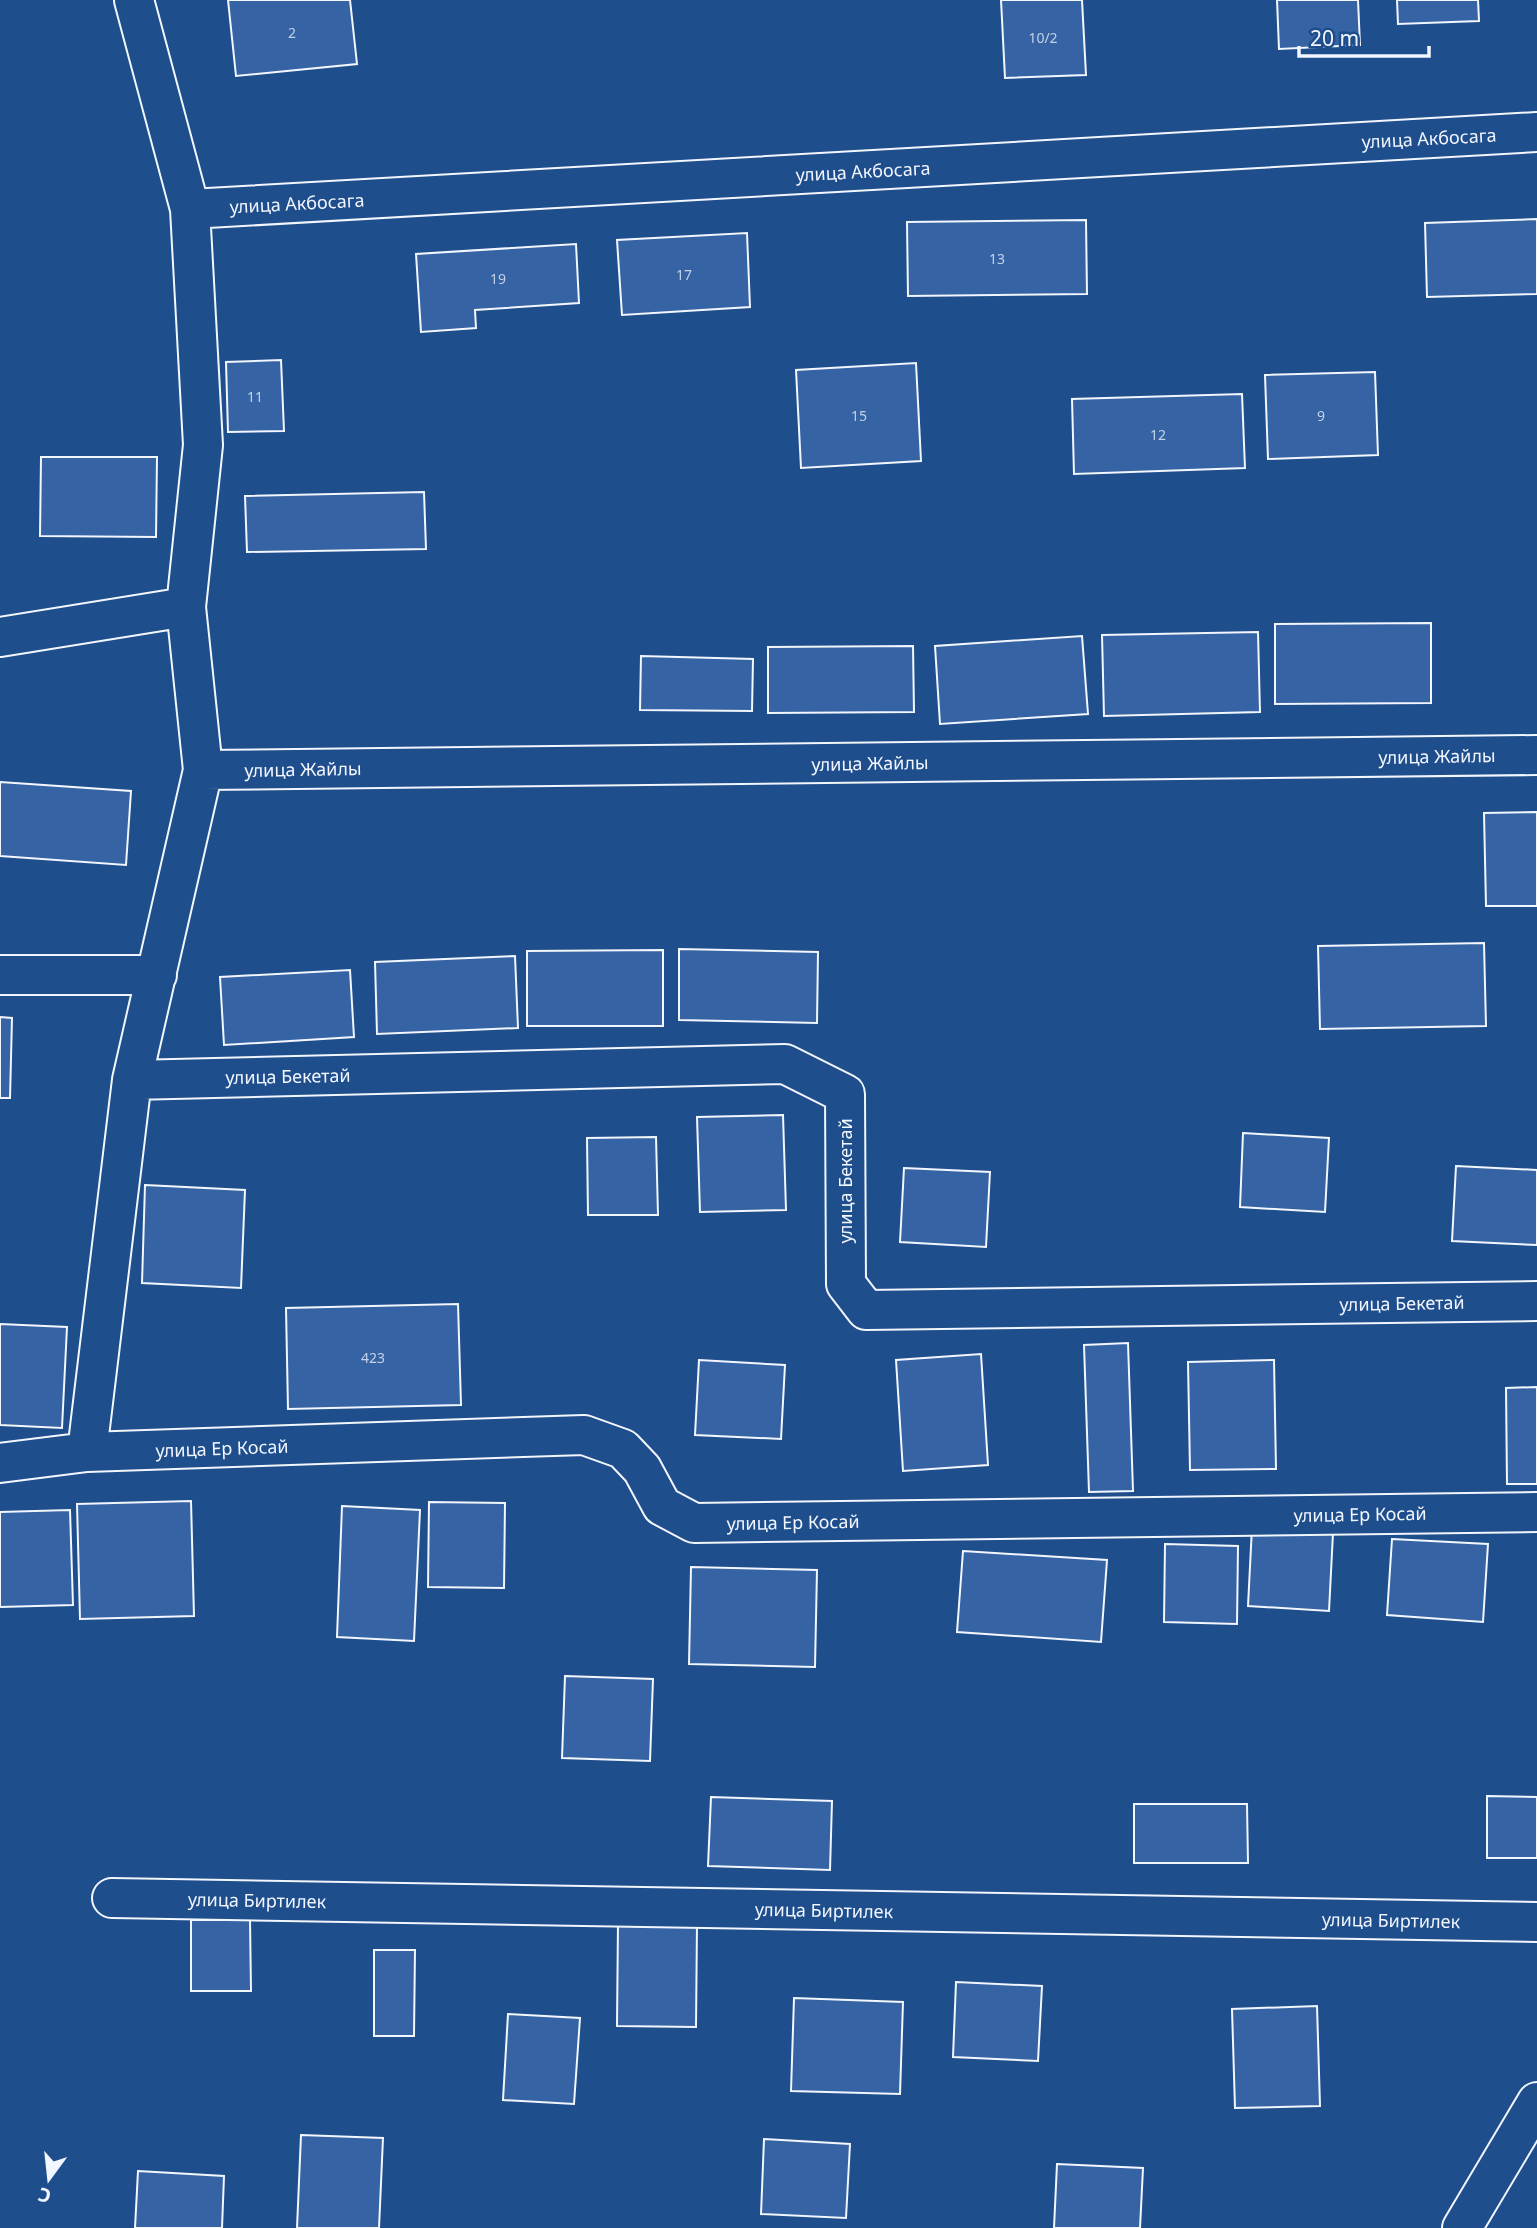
<svg xmlns="http://www.w3.org/2000/svg" width="1537" height="2228" viewBox="0 0 1537 2228" font-family="'Noto Sans',sans-serif">
  <style>
    .building { fill: #3563a3; stroke: #f2f6ff; stroke-width: 2 }
    .lines { fill: none; stroke-linecap: round; stroke-linejoin: round }
    .street-casing { stroke: #f2f6ff; stroke-width: 42 }
    .street { stroke: #1f4e8c; stroke-width: 38 }
    .labels { text-anchor: middle; dominant-baseline: central; stroke-width: 5; stroke-linejoin: round; paint-order: stroke }
    .number-label { font-size: 14px; fill: #c3d1e8 }
    .street-label { font-size: 18px; fill: #f2f6ff; stroke: #1f4e8c }
  </style>
  <rect width="100%" height="100%" fill="#1f4e8c"/>
  <path class="building" d="M228 0H350L357 64 236 76Z
    M1001 0H1082L1086 75 1005 78Z
    M1277 0H1358L1360 45 1279 49Z
    M1397 0H1478L1479 21 1398 24Z
    M1537 219V294L1427 297 1425 223Z
    M1086 220 1087 294 908 296 907 222Z
    M747 233 750 307 622 315 617 240Z
    M576 244 579 303 475 310 476 328 421 332 416 254Z
    M281 360 284 431 228 432 226 362Z
    M916 363 921 461 801 468 796 370Z
    M1375 372 1378 455 1268 459 1265 375Z
    M1242 394 1245 468 1074 474 1072 399Z
    M41 457H157L156 537 40 536Z
    M424 492 426 549 247 552 245 496Z
    M1431 623V703L1275 704V624Z
    M1258 632 1260 712 1104 716 1102 635Z
    M1082 636 1088 714 940 724 935 646Z
    M913 646 914 712 768 713V647Z
    M641 656 753 659 752 711 640 710Z
    M0 782 131 791 126 865 0 856Z
    M1537 812V906H1486L1484 813Z
    M1484 943 1486 1026 1320 1029 1318 946Z
    M679 949 818 952 817 1023 679 1020Z
    M663 950V1026H527V951Z
    M515 956 518 1028 377 1034 375 962Z
    M350 970 354 1037 224 1045 220 977Z
    M0 1017 12 1018 10 1098H0Z
    M783 1115 786 1210 700 1212 697 1117Z
    M1243 1133 1329 1138 1325 1212 1240 1207Z
    M656 1137 658 1215H588L587 1138Z
    M1456 1166 1537 1170V1245L1452 1241Z
    M904 1168 990 1172 986 1247 900 1242Z
    M145 1185 245 1190 241 1288 142 1283Z
    M458 1304 461 1405 288 1409 286 1308Z
    M0 1324 67 1327 62 1428 0 1425Z
    M1128 1343 1133 1491 1089 1492 1084 1345Z
    M981 1354 988 1465 903 1471 896 1360Z
    M699 1360 785 1365 781 1439 695 1435Z
    M1274 1360 1276 1469 1190 1470 1188 1362Z
    M1537 1387V1484H1507L1506 1388Z
    M191 1501 194 1616 80 1619 77 1504Z
    M429 1502 505 1503 504 1588 428 1587Z
    M342 1506 420 1510 414 1641 337 1637Z
    M70 1510 73 1605 0 1607V1512Z
    M1252 1527 1333 1533 1329 1611 1248 1606Z
    M1392 1539 1488 1544 1483 1622 1387 1615Z
    M1165 1544 1238 1546 1237 1624 1164 1622Z
    M963 1551 1107 1560 1101 1642 957 1632Z
    M691 1567 817 1570 815 1667 689 1664Z
    M565 1676 653 1679 650 1761 562 1758Z
    M1487 1796 1537 1797V1858H1487Z
    M711 1797 832 1801 830 1870 708 1866Z
    M1134 1804H1247L1248 1863H1134Z
    M191 1920H250L251 1991H191Z
    M618 1922 697 1923 696 2027 617 2026Z
    M374 1950H415L414 2036H374Z
    M956 1982 1042 1986 1038 2061 953 2057Z
    M794 1998 903 2002 900 2094 791 2091Z
    M1317 2006 1320 2106 1235 2108 1232 2009Z
    M508 2014 580 2018 574 2104 503 2100Z
    M301 2135 383 2138 379 2228H297Z
    M764 2139 850 2144 846 2218 761 2214Z
    M1057 2164 1143 2168 1140 2228H1054Z
    M138 2171 224 2176 222 2228H135Z"/>
  <g class="lines">
    <defs>
      <path id="street" d="M190 209 1537 132
        M0 637 186 607
        M203 770 1537 755
        M0 975H157
        M132 1080 785 1064 845 1094 846 1284 866 1310 1537 1301
        M87 1452 584 1435 623 1449 642 1469 662 1506 694 1523 1537 1512
        M0 1463 87 1452 132 1080 203 770 186 607 203 445 190 209 134 0
        M112 1898 1537 1922
        M1462 2228 1537 2102"/>
    </defs>
    <use href="#street" class="street-casing"/>
    <use href="#street" class="street"/>
  </g>
  <g class="labels">
    <g class="number-label">
      <text x="292" y="32">2</text>
      <text x="1043" y="37">10/2</text>
      <text x="997" y="258">13</text>
      <text x="684" y="274">17</text>
      <text x="498" y="278">19</text>
      <text x="255" y="396">11</text>
      <text x="859" y="415">15</text>
      <text x="1321" y="415">9</text>
      <text x="1158" y="434">12</text>
      <text x="373" y="1357">423</text>
    </g>
    <g class="street-label">
      <text transform="translate(1429 138) rotate(-3)">улица Акбосага</text>
      <text transform="translate(863 171) rotate(-3)">улица Акбосага</text>
      <text transform="translate(297 203) rotate(-3)">улица Акбосага</text>
      <text transform="translate(1437 756) rotate(-1)">улица Жайлы</text>
      <text transform="translate(870 763) rotate(-1)">улица Жайлы</text>
      <text transform="translate(303 769) rotate(-1)">улица Жайлы</text>
      <text transform="translate(288 1076) rotate(-1)">улица Бекетай</text>
      <text transform="translate(845 1181) rotate(-90)">улица Бекетай</text>
      <text transform="translate(1402 1303) rotate(-1)">улица Бекетай</text>
      <text transform="translate(222 1448) rotate(-2)">улица Ер Косай</text>
      <text transform="translate(1360 1514) rotate(-1)">улица Ер Косай</text>
      <text transform="translate(793 1522) rotate(-1)">улица Ер Косай</text>
      <text transform="translate(257 1900) rotate(1)">улица Биртилек</text>
      <text transform="translate(824 1910) rotate(1)">улица Биртилек</text>
      <text transform="translate(1391 1920) rotate(1)">улица Биртилек</text>
    </g>
  </g>
  <g transform="translate(49 2179) rotate(195)" stroke="#1f4e8c" stroke-width="5" paint-order="stroke">
  <path d="M0-5L12 26L0 18L-12 26Z" fill="#f2f6ff"/>
  <text y="-10" font-size="19" font-weight="bold" text-anchor="middle" fill="#f2f6ff">С</text>
  </g>
  <path d="M1299 46v10h130v-10" fill="none" stroke="#f2f6ff" stroke-width="3.5"/>
  <text x="1310" y="46" font-size="21" fill="#f2f6ff" stroke="#1f4e8c" stroke-width="5" paint-order="stroke">20 m</text>
</svg>
